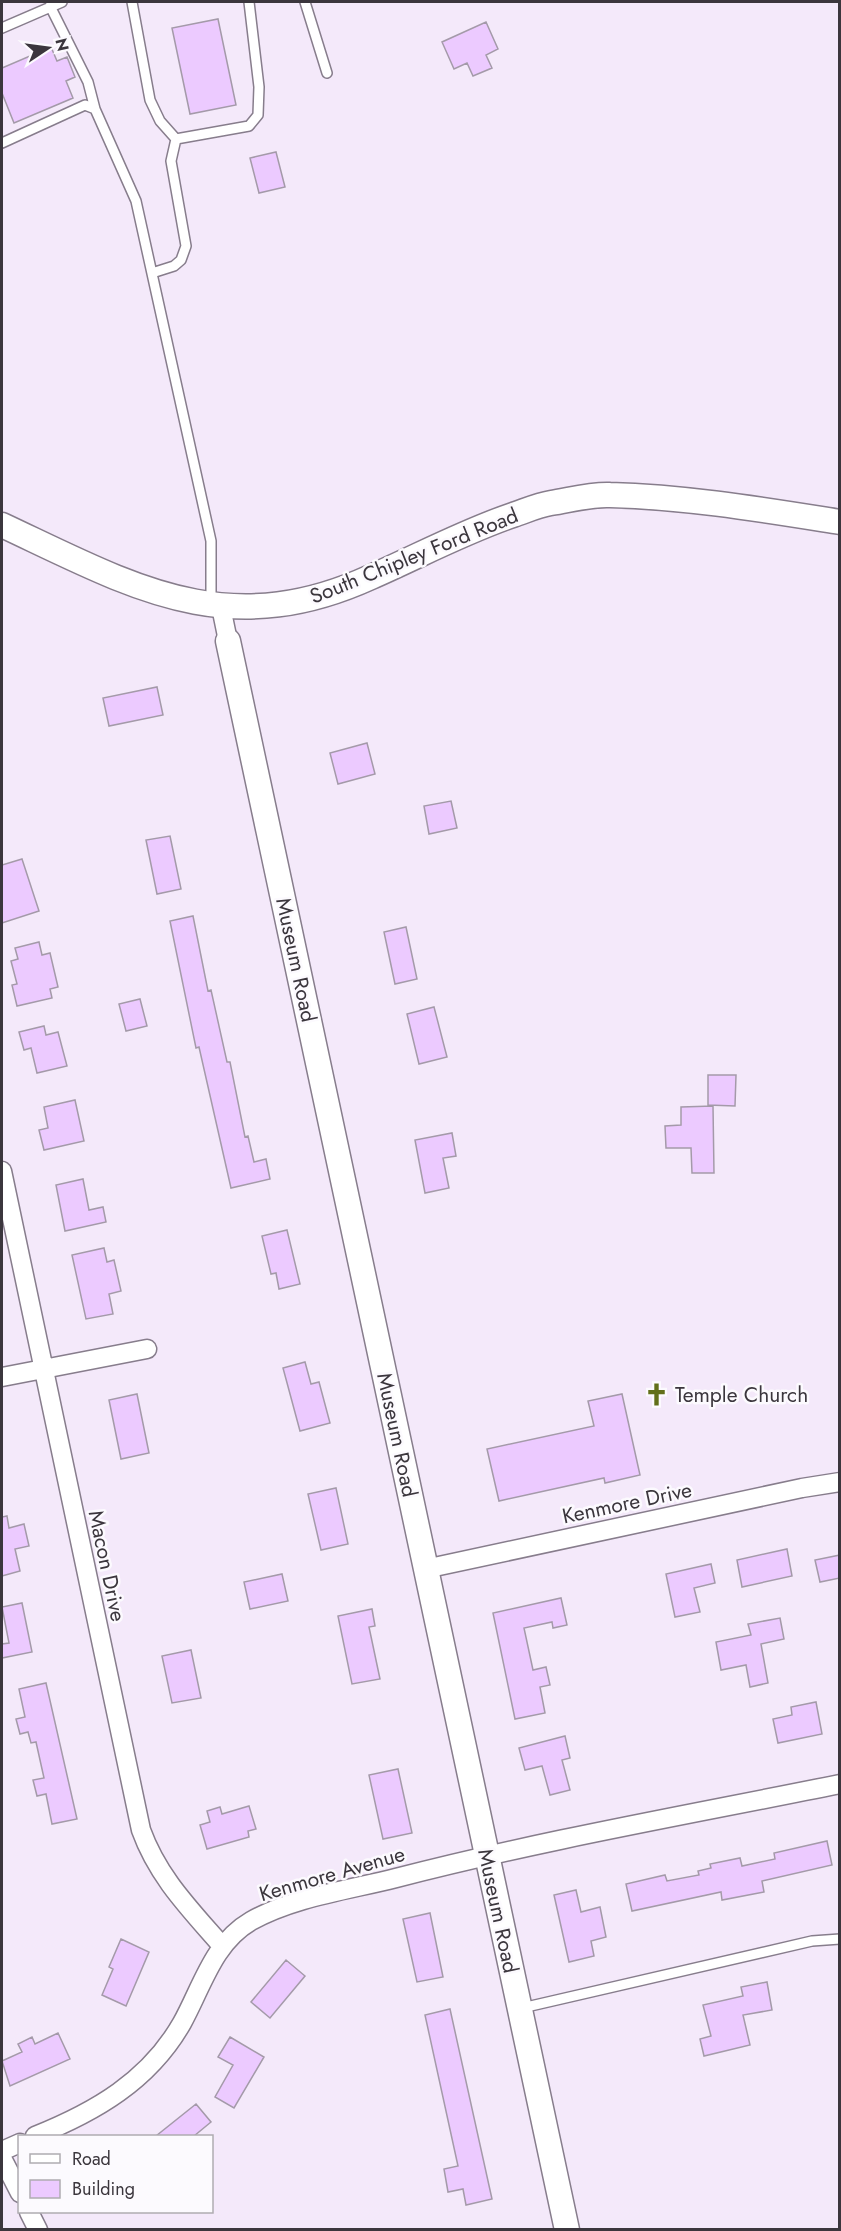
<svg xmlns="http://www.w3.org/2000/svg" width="841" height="2231" viewBox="0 0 841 2231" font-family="Jost,sans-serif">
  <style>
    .building { fill: #eccaff; stroke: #a49aa9; stroke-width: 1.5 }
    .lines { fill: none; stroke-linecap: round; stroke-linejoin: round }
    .lane-casing { stroke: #877d8c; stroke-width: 12 }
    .street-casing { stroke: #877d8c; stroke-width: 21 }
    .secondary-casing { stroke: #877d8c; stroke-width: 27 }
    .lane { stroke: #fff; stroke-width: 9 }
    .street { stroke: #fff; stroke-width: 18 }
    .secondary { stroke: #fff; stroke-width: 24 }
    .labels { text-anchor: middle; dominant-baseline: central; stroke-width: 5; stroke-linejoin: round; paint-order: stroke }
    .street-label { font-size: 21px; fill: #3b363d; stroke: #fcfafe }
    .poi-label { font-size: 21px; fill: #3b363d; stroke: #fcfafe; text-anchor: start }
  </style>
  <rect width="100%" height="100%" fill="#f4e9fa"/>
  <path class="building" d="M218 19 236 105 190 114 172 28Z
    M486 22 498 49 486 55 492 68 473 76 467 63 454 69 442 42Z
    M51 47 57 61 67 57 75 77 66 81 73 98 14 123 2 93V68Z
    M276 152 285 187 259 193 250 158Z
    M157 687 163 715 109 726 103 698Z
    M367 743 375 774 338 784 330 753Z
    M451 801 457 828 429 834 424 806Z
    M170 836 181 889 157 894 146 840Z
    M22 859 39 911 2 923V865Z
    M193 916 208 991 211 990 227 1062H230L245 1137 248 1136 254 1162 266 1159 270 1179 231 1188 199 1047 196 1048 170 921Z
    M406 927 417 979 395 984 384 932Z
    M39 942 42 955 50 953 58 987 50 989 52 998 17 1006 12 985 17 984 11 961 18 959 15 948Z
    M140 999 147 1026 126 1031 119 1004Z
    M434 1007 447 1057 419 1064 407 1014Z
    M44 1026 46 1035 58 1032 67 1066 37 1073 31 1048 24 1050 19 1032Z
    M708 1075H736L735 1106 708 1105Z
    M75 1100 84 1141 44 1150 39 1130 48 1128 44 1107Z
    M713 1106 714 1173H692L691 1148H666L665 1126 681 1125V1107Z
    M452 1133 456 1156 443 1158 449 1188 425 1193 415 1140Z
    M83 1179 89 1210 103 1207 106 1222 65 1231 56 1185Z
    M287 1230 300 1284 279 1289 276 1273 271 1274 262 1236Z
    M104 1248 107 1262 114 1260 121 1291 109 1294 113 1314 86 1319 72 1255Z
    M305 1362 311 1384 319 1382 330 1423 300 1431 283 1368Z
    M137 1394 149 1453 121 1459 109 1400Z
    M622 1394 640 1475 605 1483 604 1478 499 1501 487 1449 594 1426 588 1401Z
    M336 1488 348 1544 321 1550 308 1494Z
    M7 1516 9 1528 24 1524 29 1546 15 1549 20 1571 2 1576V1517Z
    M787 1549 792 1576 742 1587 737 1560Z
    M840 1555V1578L820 1582 815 1560Z
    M711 1564 715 1583 694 1588 700 1612 675 1617 666 1574Z
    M282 1574 288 1601 250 1609 244 1582Z
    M561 1598 567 1625 553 1628 552 1622 524 1628 533 1670 546 1667 550 1685 540 1687 545 1713 515 1719 493 1613Z
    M22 1603 32 1652 2 1658V1644L9 1643 2 1607Z
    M372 1609 375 1626 369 1627 380 1679 352 1684 338 1616Z
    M780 1618 784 1639 761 1644 768 1683 750 1687 746 1665 721 1670 716 1642 751 1635 748 1624Z
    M191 1650 201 1698 172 1703 162 1656Z
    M46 1683 77 1819 52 1824 46 1794 37 1796 33 1780 44 1778 36 1742 31 1743 28 1732 20 1734 16 1719 25 1717 19 1689Z
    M816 1702 822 1734 778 1743 773 1719 792 1715 791 1707Z
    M565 1736 570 1758 562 1760 570 1790 550 1795 542 1766 525 1770 519 1748Z
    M398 1769 412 1833 383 1839 369 1775Z
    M249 1806 256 1829 248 1831 249 1837 207 1849 200 1825 210 1822 207 1811 220 1807 222 1814Z
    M827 1841 832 1865 762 1881 764 1892 722 1900 721 1892 632 1911 626 1884 665 1875 667 1881 699 1875 698 1871 711 1868 710 1864 740 1858 742 1866 775 1859 774 1853Z
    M576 1890 581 1912 600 1907 606 1937 591 1941 594 1956 569 1962 554 1895Z
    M430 1913 443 1977 417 1982 403 1919Z
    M121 1939 149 1952 126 2006 102 1995 113 1969 109 1967Z
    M286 1960 305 1976 270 2018 251 2002Z
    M767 1982 772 2010 743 2015 750 2045 704 2056 700 2039 711 2036 703 2005 743 1996 741 1987Z
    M450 2009 492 2199 466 2205 463 2189 448 2192 444 2169 458 2166 425 2015Z
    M58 2033 70 2059 10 2086 2 2061 22 2052 18 2044 32 2037 35 2044Z
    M230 2037 264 2057 234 2108 215 2097 233 2065 218 2057Z
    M196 2104 211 2122 194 2136H156Z"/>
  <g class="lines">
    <defs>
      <path id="lane" d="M132 2 150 100 160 121 176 139 249 126 258 115 259 87 249 2
        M305 2 327 73
        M50 6 88 82 95 109
        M2 28 62 2
        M2 143 85 105 95 109 136 201 211 541V602
        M152 273 174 266 181 260 186 246 171 161 176 139
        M522 2008 812 1941 840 1939"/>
      <path id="street" d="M221 607 228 641
        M2 1171 141 1830C158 1877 189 1908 222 1946
        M2 1377 147 1349
        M425 1569 802 1488 840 1482
        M35 2136C95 2112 149 2081 182 2023 202 1987 213 1943 251 1921 294 1897 349 1890 396 1878 543 1840 692 1814 840 1784
        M2 2151 20 2143
        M2 2158 20 2193
        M29 2212 38 2230"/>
      <path id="secondary" d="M2 525C132 586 226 643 371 577 419 556 463 532 513 515 525 511 538 505 551 503 570 500 591 494 610 495 687 497 764 510 840 522
        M228 641 567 2230"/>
    </defs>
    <use href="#lane" class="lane-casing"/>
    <use href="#street" class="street-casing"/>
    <use href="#secondary" class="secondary-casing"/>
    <use href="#lane" class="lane"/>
    <use href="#street" class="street"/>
    <use href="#secondary" class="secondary"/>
  </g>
  <defs>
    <symbol id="church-bare" viewBox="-9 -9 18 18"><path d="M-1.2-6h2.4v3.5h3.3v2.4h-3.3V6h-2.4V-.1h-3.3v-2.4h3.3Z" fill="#626f1a" stroke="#fcfafe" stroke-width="2.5" paint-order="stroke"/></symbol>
  </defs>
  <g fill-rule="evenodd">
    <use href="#church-bare" x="640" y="1378" width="33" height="33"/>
  </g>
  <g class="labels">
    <g class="street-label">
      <text transform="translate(414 556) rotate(-22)">South Chipley Ford Road</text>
      <text transform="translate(296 960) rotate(78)">Museum Road</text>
      <text transform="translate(397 1435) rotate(78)">Museum Road</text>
      <text transform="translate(627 1503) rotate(-12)">Kenmore Drive</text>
      <text transform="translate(107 1566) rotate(78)">Macon Drive</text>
      <text transform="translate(332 1874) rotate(-16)">Kenmore Avenue</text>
      <text transform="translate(498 1911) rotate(78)">Museum Road</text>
    </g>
    <g class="poi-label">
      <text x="675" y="1395">Temple Church</text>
    </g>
  </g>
  <rect width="841" height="2231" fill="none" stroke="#3b363d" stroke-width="6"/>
  <rect x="18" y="2135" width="195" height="78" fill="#fcfafe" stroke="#afacb1" stroke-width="1.5"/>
  <rect x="30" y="2154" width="30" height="9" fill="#ffffff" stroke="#afacb1" stroke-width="1.5"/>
  <text x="72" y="2165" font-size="18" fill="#3b363d">Road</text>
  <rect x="30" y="2180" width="30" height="18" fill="#eccaff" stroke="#afacb1" stroke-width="1.5"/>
  <text x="72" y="2195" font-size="18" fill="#3b363d">Building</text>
  <g transform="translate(48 48) rotate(77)" stroke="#fcfafe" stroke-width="4.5" paint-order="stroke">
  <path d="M0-4.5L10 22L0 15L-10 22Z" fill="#3b363d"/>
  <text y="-9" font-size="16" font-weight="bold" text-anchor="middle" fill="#3b363d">N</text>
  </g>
</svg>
